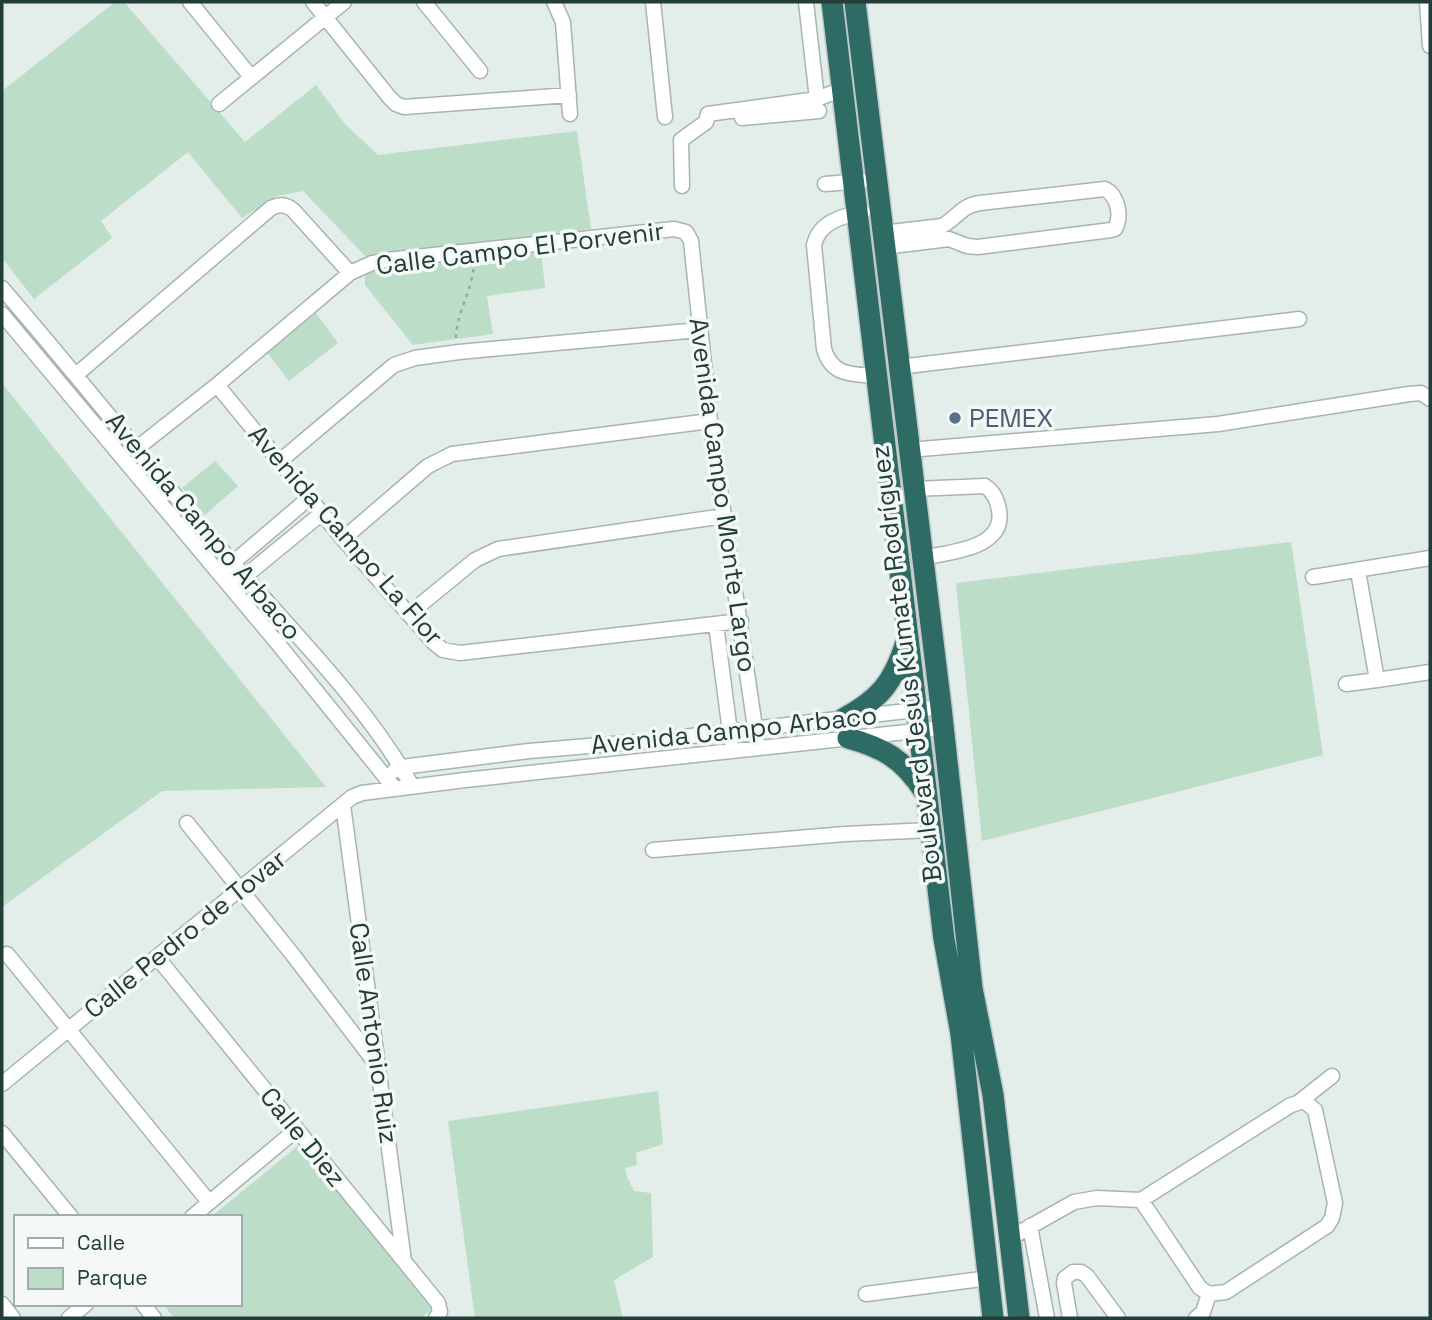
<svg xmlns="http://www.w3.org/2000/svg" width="1432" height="1320" viewBox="0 0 1432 1320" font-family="'Space Grotesk',sans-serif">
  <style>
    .green { fill: #bcdec8 }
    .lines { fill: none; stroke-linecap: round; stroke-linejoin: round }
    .minor-casing { stroke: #a6b5b1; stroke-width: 17 }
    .highway-casing { stroke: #c1c9c8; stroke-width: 24 }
    .path { stroke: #83b1a6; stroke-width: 2.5; stroke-dasharray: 3.5 5; stroke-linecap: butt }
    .minor { stroke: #fff; stroke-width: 14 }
    .highway { stroke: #2e6b64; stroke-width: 21 }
    .service-dot { fill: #5c6f8a; stroke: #f4f9f7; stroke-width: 2.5 }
    .labels { text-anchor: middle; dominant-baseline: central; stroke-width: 7; stroke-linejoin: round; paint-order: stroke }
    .street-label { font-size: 26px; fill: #233e39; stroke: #f4f9f7 }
    .service-label { font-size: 26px; fill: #4e5e75; stroke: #f4f9f7; text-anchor: start }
  </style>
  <rect width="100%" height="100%" fill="#e3ede9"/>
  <path class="green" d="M115 2H124L245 142 316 85 345 124 378 155 577 131 591 229 367 258 303 191 277 196 242 218 188 152 101 221 112 238 34 299 2 258V91Z
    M541 250 545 288 487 296 493 334 413 345 365 285V273L370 268Z
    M316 313 338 343 289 381 266 351Z
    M2 383 326 787 162 791 2 907Z
    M215 461 238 486 205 515 182 488Z
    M1291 542 1323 755 982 841 956 583Z
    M658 1091 663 1144 636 1153 637 1165 625 1168 627 1177 634 1191 651 1193 653 1257 614 1280 623 1318H475L448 1121Z
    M300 1144 434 1308 421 1318H174L163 1304H240V1217H211Z"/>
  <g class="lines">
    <defs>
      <path id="minor" d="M190 2 251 77
        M313 2 389 97 396 104 404 107 569 95
        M424 2 480 71
        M554 2 563 22 570 114
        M653 2 665 117
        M806 2 817 99
        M1427 2 1430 46
        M219 104 344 2
        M742 118 819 111
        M825 184 862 181
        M682 186 681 140 706 122 708 114 817 99 842 89
        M863 212C842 216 819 222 814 245L824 349C832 376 851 374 876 376
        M883 233 942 226C957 218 962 205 980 203L1105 189C1118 196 1122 216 1115 229L1111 230 978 247 967 246 949 239 884 247
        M2 288C80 378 154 473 233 563 295 635 365 703 412 786
        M2 314 279 645 395 789
        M899 367 1299 319
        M77 374 271 208C280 204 285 204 293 210L350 273
        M217 385 343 539 434 643 443 650 460 653 741 621
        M136 449 217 385 350 273 372 263 387 260 674 229 686 232 691 241 710 421 758 748
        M909 450 1218 424 1409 394 1421 393 1430 399
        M280 461 394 365 415 358 459 352 699 330
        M914 489 985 486C994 492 997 500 999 510 1006 549 949 552 922 558
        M343 539 428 466 452 454 710 421
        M228 567 309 498
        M1358 571 1377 680 1430 672
        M1313 577 1430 558
        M238 582 322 513
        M409 614 475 560 498 549 724 516
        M716 624 731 740
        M1346 684 1377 680
        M394 771 402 767 529 751 648 741 941 707
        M343 805 404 1261
        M187 823 293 955 377 1065
        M653 850 845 834 931 830
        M7 954 209 1202
        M157 957 438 1303 440 1312 436 1318
        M2 1084 352 797 362 793 465 780 943 728
        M1299 1102 1332 1076
        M2 1133 71 1217
        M192 1217 297 1129
        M1030 1226 1047 1318
        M1010 1238 1074 1202 1097 1198 1141 1200 1291 1105 1304 1101 1315 1110 1335 1203 1332 1218 1327 1226 1226 1292 1209 1294 1200 1288 1141 1200
        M866 1294 989 1278
        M2 1304 13 1318
        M143 1304 154 1318
        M69 1318 86 1304
        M1070 1318 1064 1283 1065 1278 1073 1272H1081L1087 1276 1118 1318
        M1196 1318 1203 1312 1209 1294"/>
      <path id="highway" d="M832 2 944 939 961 1034 993 1318
        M855 2 941 707 972 988 993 1095 1019 1318
        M843 719C880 699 893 683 906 643
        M848 738C884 748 903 759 924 791"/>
    </defs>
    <use href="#minor" class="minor-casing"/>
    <use href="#highway" class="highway-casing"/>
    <path class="path" d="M456 338C456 313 473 289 474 264"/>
    <use href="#minor" class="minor"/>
    <use href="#highway" class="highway"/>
  </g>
  <circle class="service-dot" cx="955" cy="418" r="7"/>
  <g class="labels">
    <g class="street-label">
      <text transform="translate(520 248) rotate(-7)">Calle Campo El Porvenir</text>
      <text transform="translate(723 495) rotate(82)">Avenida Campo Monte Largo</text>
      <text transform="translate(204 526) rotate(50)">Avenida Campo Arbaco</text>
      <text transform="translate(346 535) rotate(49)">Avenida Campo La Flor</text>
      <text transform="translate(906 664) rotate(-97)">Boulevard Jesús Kumate Rodríguez</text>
      <text transform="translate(734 730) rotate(-6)">Avenida Campo Arbaco</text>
      <text transform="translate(185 934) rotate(-39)">Calle Pedro de Tovar</text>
      <text transform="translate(374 1033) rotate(82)">Calle Antonio Ruiz</text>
      <text transform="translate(303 1137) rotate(51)">Calle Diez</text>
    </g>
    <g class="service-label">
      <text x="969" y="418">PEMEX</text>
    </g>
  </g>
  <rect width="1432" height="1320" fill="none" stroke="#233e39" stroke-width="7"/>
  <rect x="14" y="1215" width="228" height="91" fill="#f4f9f7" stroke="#a0aeab" stroke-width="2"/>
  <rect x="28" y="1238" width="35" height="10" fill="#ffffff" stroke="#a0aeab" stroke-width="2"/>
  <text x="77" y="1250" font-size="21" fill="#233e39">Calle</text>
  <rect x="28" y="1268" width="35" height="21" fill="#bcdec8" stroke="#a0aeab" stroke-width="2"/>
  <text x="77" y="1285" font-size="21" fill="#233e39">Parque</text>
</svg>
